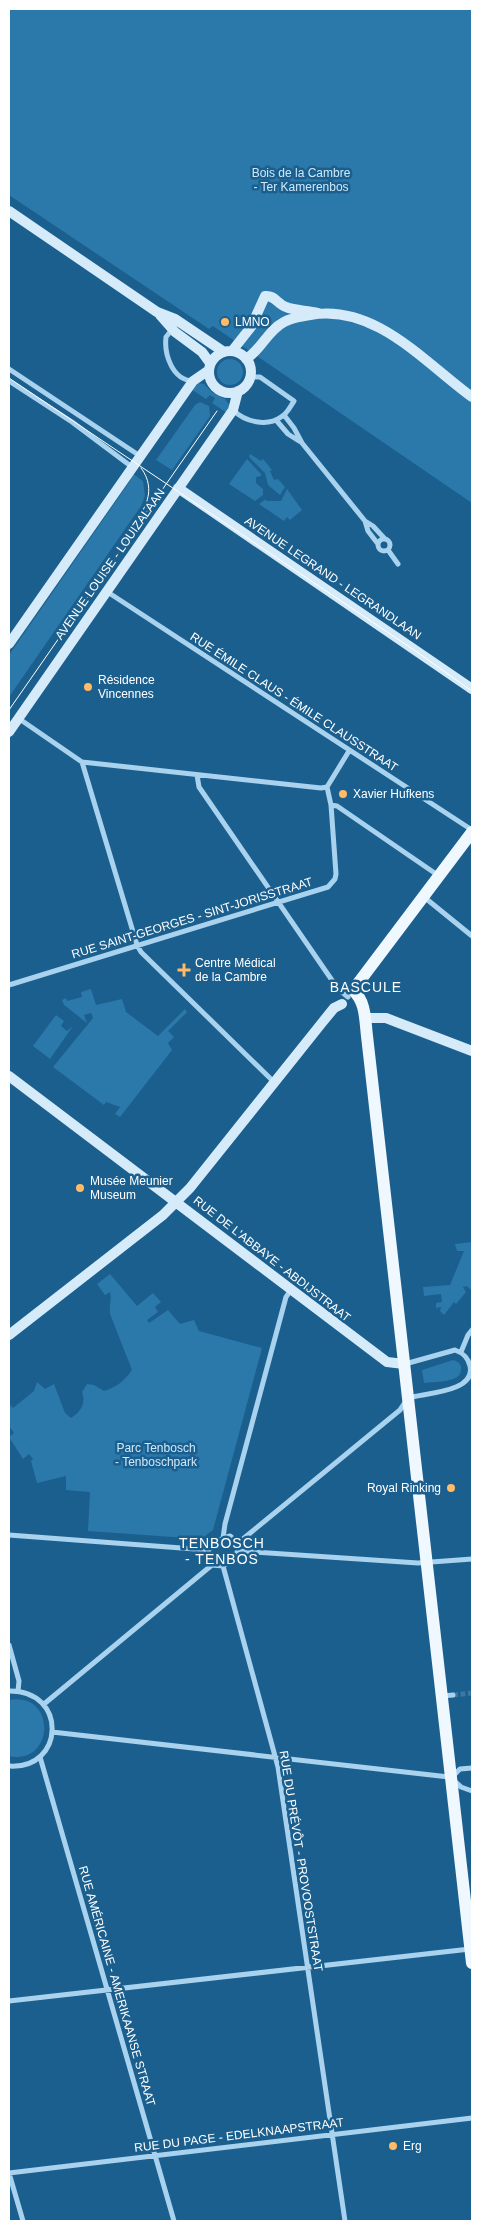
<svg xmlns="http://www.w3.org/2000/svg" width="481" height="2230" viewBox="0 0 481 2230" font-family="Arial,sans-serif">
  <style>
    .green { fill: #2b78aa }
    .lines { fill: none; stroke-linecap: round; stroke-linejoin: round }
    .street-tunnel { stroke: #3d779f; stroke-width: 5; stroke-dasharray: 5 2.5; stroke-linecap: butt }
    .street { stroke: #a8d2ee; stroke-width: 5 }
    .secondary { stroke: #d5ebfa; stroke-width: 10 }
    .primary { stroke: #eff8ff; stroke-width: 12 }
    .tram { stroke: #fff; stroke-width: 1 }
    .poi-dot { fill: #ffbb65; stroke: #1b5f8e; stroke-width: 2 }
    .labels { text-anchor: middle; dominant-baseline: central; stroke-width: 5; stroke-linejoin: round; paint-order: stroke }
    .park-label { font-size: 12px; fill: #cee9fa; stroke: #1b5f8e }
    .poi-label { font-size: 12px; fill: #fff; stroke: #1b5f8e; text-anchor: start }
    .street-label { font-size: 12px; fill: #fff; stroke: #1b5f8e }
    .neighbourhood-label { font-size: 14px; letter-spacing: 1px; fill: #fff; stroke: #1b5f8e }
  </style>
  <rect width="100%" height="100%" fill="#1b5f8e"/>
  <path class="green" d="M9 9H472V503L213 326 209 329 9 195Z
    M217 372a13 13 0 1 1 26 0a13 13 0 1 1-26 0Z
    M197 383 204 384 213 393 225 399 230 406 227 413 212 403 215 398 210 395 206 399 191 389Z
    M200 402 209 406 210 416 172 470 156 460 195 405Z
    M250 454 261 461 263 459 272 470 270 471 274 480 278 479 285 487 280 495 268 485 265 473 249 457Z
    M247 459 261 474V476L256 477V483L263 489V495L255 501 229 484Z
    M132 473 143 481 145 496 141 506 9 697V655L130 481Z
    M287 489 302 510 290 520 287 517 284 521 259 504 266 499V501H281Z
    M91 989 96 1005 122 999 126 1012 158 1036 185 1009 187 1012 168 1031 174 1037 168 1043 172 1050 120 1117 115 1114 120 1107 106 1102 104 1105 53 1067 93 1018 91 1013 84 1015 87 1023 64 1005 62 1000 66 998 67 1001 82 997 81 992Z
    M56 1015 64 1021 61 1026 67 1031 73 1026 50 1059 33 1046Z
    M472 1242V1291L467 1286 463 1287 466 1292 456 1304 454 1302 444 1315 440 1311 441 1307 436 1308V1303L442 1302 441 1294 424 1296 423 1287 450 1285 464 1251H457L455 1244Z
    M110 1274 137 1306 153 1293 161 1302 155 1307 158 1312 147 1320 149 1323 168 1310 180 1324 194 1320 199 1331 262 1348 213 1530 201 1539 88 1531 90 1492 66 1490V1476L37 1483 31 1461 33 1459 29 1454 23 1459 9 1437 14 1433 9 1426V1404L13 1408 34 1391 37 1382 45 1389 54 1384 65 1413 71 1418C81 1411 86 1404 82 1392L87 1384 94 1385 104 1391C117 1387 124 1381 132 1370L110 1314C109 1306 112 1299 110 1292L105 1295 97 1284Z
    M453 1360C457 1361 461 1363 461 1368 463 1384 432 1381 424 1383L422 1370Z
    M9 1700C57 1691 55 1766 9 1756Z"/>
  <g class="lines">
    <path class="street-tunnel" d="M453 1695 472 1693"/>
    <path class="street" d="M175 332H170L166 337C164 354 172 380 193 381
      M9 369 140 456
      M9 381 72 422 132 467
      M233 410C245 422 267 427 281 417 287 414 290 407 294 401L260 377H250
      M284 415 294 428 302 443 365 521 373 526 385 539
      M276 420 288 434 299 441
      M365 521 368 531 378 544
      M378 545a6 6 0 1 1 12 0a6 6 0 1 1-12 0Z
      M388 550 398 564
      M106 591 472 830
      M18 718 82 762 321 788 327 787
      M82 762 137 945 141 952 275 1083
      M197 775 199 787 338 989 348 997
      M327 787 349 751
      M331 805 337 806 439 876
      M424 897 472 936
      M9 985 328 887 335 879 336 874 331 805 327 787
      M461 1352 468 1335 472 1330
      M9 1535 208 1550
      M230 1536 238 1543C239 1555 233 1560 223 1566L212 1565C201 1550 215 1539 230 1536Z
      M223 1538 225 1524 286 1297 291 1290
      M238 1543 400 1410 408 1398C426 1393 476 1392 470 1366 468 1357 463 1353 455 1350L405 1364
      M239 1551 418 1563 472 1559
      M223 1566 278 1767 345 2221
      M9 1645 19 1681 18 1691
      M9 1691C68 1690 65 1770 9 1766
      M442 1696 453 1695
      M44 1704 212 1565
      M52 1732 449 1777
      M40 1757 174 2221
      M452 1777 460 1769 472 1768
      M453 1780 461 1787 472 1791
      M9 2001 470 1949
      M9 2173 472 2118
      M9 2173 23 2221"/>
    <path class="secondary" d="M9 211 157 312 175 319 224 352
      M160 315 175 332 202 352 210 363
      M232 351 251 327 265 296C275 295 277 304 286 307 296 311 307 310 318 313
      M209 372a21 21 0 1 1 42 0a21 21 0 1 1-42 0Z
      M246 359C262 349 267 331 284 322 293 317 300 317 310 315 375 303 425 363 472 397
      M178 488 472 689
      M9 644 193 381 209 370
      M9 732 233 410 238 391
      M365 1018H386L472 1051
      M9 1076 387 1362 404 1364
      M9 1335 163 1215 190 1188 321 1024 334 1008 342 1004"/>
    <path class="primary" d="M472 832 353 990C366 1002 365 1020 367 1036L472 1963"/>
    <path class="tram" d="M9 378 414 650 472 691
      M141 468C151 481 151 496 143 510
      M9 710 217 411"/>
  </g>
  <g class="poi-dot">
    <circle cx="225" cy="322" r="5"/>
    <circle cx="88" cy="687" r="5"/>
    <circle cx="343" cy="794" r="5"/>
    <path d="M181.5 962.5h5v5h5v5h-5v5h-5v-5h-5v-5h5z"/>
    <circle cx="80" cy="1188" r="5"/>
    <circle cx="451" cy="1488" r="5"/>
    <circle cx="393" cy="2146" r="5"/>
  </g>
  <g class="labels">
    <g class="park-label">
      <text x="301" y="173">Bois de la Cambre<tspan x="301" dy="14">- Ter Kamerenbos</tspan></text>
      <text x="156" y="1448">Parc Tenbosch<tspan x="156" dy="14">- Tenboschpark</tspan></text>
    </g>
    <g class="poi-label">
      <text x="235" y="322">LMNO</text>
      <text x="98" y="680">Résidence<tspan x="98" dy="14">Vincennes</tspan></text>
      <text x="353" y="794">Xavier Hufkens</text>
      <text x="195" y="963">Centre Médical<tspan x="195" dy="14">de la Cambre</tspan></text>
      <text x="90" y="1181">Musée Meunier<tspan x="90" dy="14">Museum</tspan></text>
      <text x="441" y="1488" text-anchor="end">Royal Rinking</text>
      <text x="403" y="2146">Erg</text>
    </g>
    <g class="street-label">
      <text transform="translate(110 564) rotate(-55)">AVENUE LOUISE - LOUIZALAAN</text>
      <text transform="translate(333 578) rotate(34)">AVENUE LEGRAND - LEGRANDLAAN</text>
      <text transform="translate(294 702) rotate(33)">RUE ÉMILE CLAUS - ÉMILE CLAUSSTRAAT</text>
      <text transform="translate(192 918) rotate(-17)">RUE SAINT-GEORGES - SINT-JORISSTRAAT</text>
      <text transform="translate(272 1259) rotate(38)">RUE DE L'ABBAYE - ABDIJSTRAAT</text>
      <text transform="translate(301 1861) rotate(81)">RUE DU PRÉVÔT - PROVOOSTSTRAAT</text>
      <text transform="translate(117 1986) rotate(74)">RUE AMÉRICAINE - AMERIKAANSE STRAAT</text>
      <text transform="translate(239 2135) rotate(-7)">RUE DU PAGE - EDELKNAAPSTRAAT</text>
    </g>
    <g class="neighbourhood-label">
      <text x="366" y="987">BASCULE</text>
      <text x="222" y="1543">TENBOSCH<tspan x="222" dy="16">- TENBOS</tspan></text>
    </g>
  </g>
  <rect width="481" height="2230" fill="none" stroke="#ffffff" stroke-width="20"/>
</svg>
